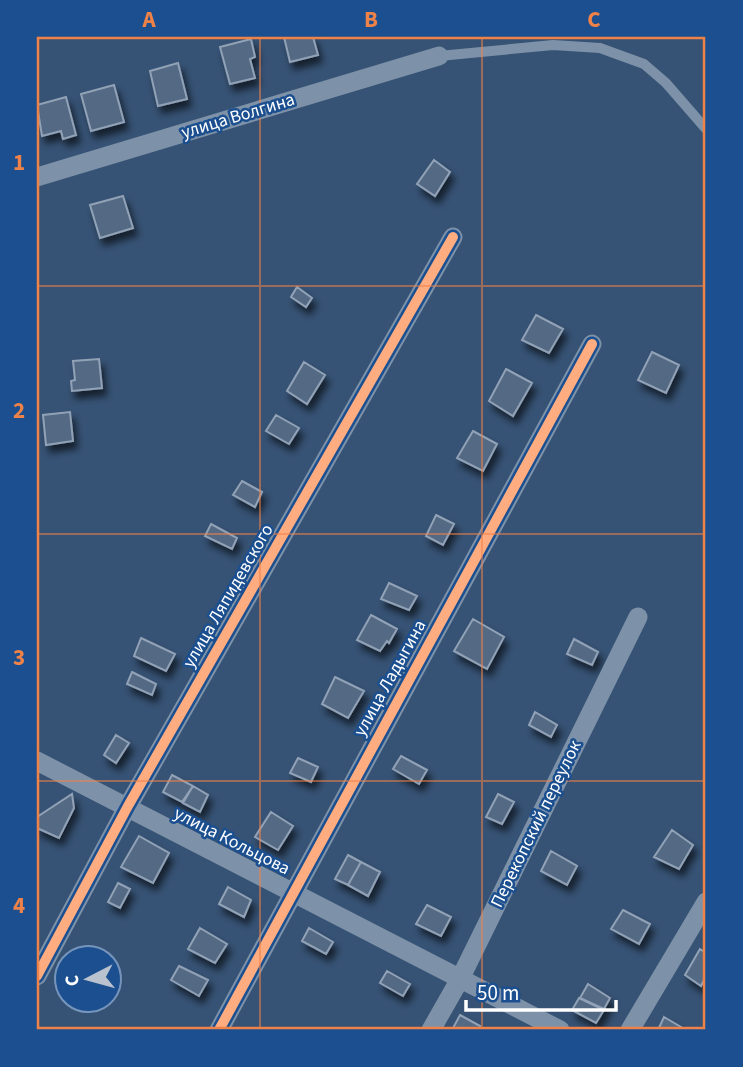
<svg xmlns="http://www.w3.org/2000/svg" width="743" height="1067" viewBox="0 0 743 1067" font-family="'Source Sans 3',sans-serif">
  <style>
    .building { fill: #526984; stroke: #92a2b6; stroke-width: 2; filter: url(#shadow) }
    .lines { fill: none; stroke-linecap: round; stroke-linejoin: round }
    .service { stroke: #7d92a8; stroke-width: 10 }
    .minor { stroke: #7d92a8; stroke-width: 19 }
    .cycleway-casing { stroke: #1b4f8f; stroke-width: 15 }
    .cycleway { stroke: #ffac80; stroke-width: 10 }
    .grid { fill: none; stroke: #ee8249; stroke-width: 2; stroke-opacity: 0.55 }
    .labels { text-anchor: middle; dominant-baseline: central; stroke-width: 5; stroke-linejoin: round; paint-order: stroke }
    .street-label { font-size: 18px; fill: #fff; stroke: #1b4f8f }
    .neatline { fill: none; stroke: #ee8249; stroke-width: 2.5 }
    .grid-label { font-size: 23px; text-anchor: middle; font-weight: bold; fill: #ee8249 }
  </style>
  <defs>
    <filter id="shadow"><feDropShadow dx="4" dy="7" stdDeviation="3.5" flood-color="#0009"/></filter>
  </defs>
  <rect width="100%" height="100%" fill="#365274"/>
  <path class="building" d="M284 37H313L318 55 290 62Z
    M251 39 255 57 250 59 255 78 230 84 220 47Z
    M178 63 187 99 158 106 150 71Z
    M114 85 124 122 91 131 81 94Z
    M66 97 76 135 63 139 61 131 42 136 37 105Z
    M434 160 450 172 435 196 417 184Z
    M123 196 133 228 100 238 90 205Z
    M297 287 312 298 306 307 291 297Z
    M536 315 563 329 549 353 522 340Z
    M652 352 679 365 666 393 638 380Z
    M99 359 102 388 72 391 71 381 75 380 73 361Z
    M304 362 325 375 307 404 287 391Z
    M506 369 532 383 513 416 489 401Z
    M70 412 73 441 46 445 43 415Z
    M276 415 299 428 289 444 266 431Z
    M473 431 497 444 483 471 457 458Z
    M242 481 262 492 255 507 233 495Z
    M436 515 454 524 443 545 426 536Z
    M211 524 237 538 232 549 205 536Z
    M389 583 417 596 409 610 381 599Z
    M371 615 397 629 389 643 387 641 380 651 357 640Z
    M473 619 504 637 487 669 454 651Z
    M141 638 175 654 166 671 134 656Z
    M574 639 598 652 592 665 567 654Z
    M132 672 156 684 152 695 127 684Z
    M335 677 364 691 348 718 322 704Z
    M535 712 557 725 551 737 529 725Z
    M116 735 129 743 116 763 104 755Z
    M401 756 427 770 419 784 393 769Z
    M298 758 318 767 311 782 290 773Z
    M172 775 193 786 182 802 163 792Z
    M193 786 208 795 200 812 183 803Z
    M72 794 74 808 59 838 37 828V817Z
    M498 794 514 802 502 824 486 817Z
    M271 812 293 826 278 850 255 837Z
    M672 830 693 845 679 869 654 857Z
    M139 836 169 853 153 883 121 867Z
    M551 851 577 866 567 885 541 871Z
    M348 855 361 862 348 885 335 879Z
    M361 862 380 872 368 896 348 885Z
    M118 883 130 889 120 908 108 902Z
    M228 887 251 900 244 917 219 904Z
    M427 905 451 917 441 936 416 924Z
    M623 910 650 924 639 944 611 929Z
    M200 928 227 944 215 963 188 949Z
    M309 928 333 942 326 954 302 941Z
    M82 947 104 958H76Z
    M700 949 706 953V976L701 986 685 975Z
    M179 966 208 980 199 996 171 980Z
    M387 971 410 984 403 996 380 983Z
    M588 984 610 998 604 1009 580 998Z
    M579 998 604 1010 596 1023 572 1010Z
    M460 1015 480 1026 478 1030H452Z
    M664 1017 681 1027 679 1030H658Z"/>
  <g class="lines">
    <path class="service" d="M439 56 553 45 600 48 644 64 666 83 706 129"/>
    <path class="minor" d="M37 177 439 56
      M37 761 560 1030
      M37 976 128 806 453 237
      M219 1030 592 344
      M431 1030 460 979 638 617
      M630 1030 706 902"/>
    <defs>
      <path id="cycleway" d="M37 976 128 806 453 237
        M219 1030 592 344"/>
    </defs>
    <use href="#cycleway" class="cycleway-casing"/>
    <use href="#cycleway" class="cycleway"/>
  </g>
  <path class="grid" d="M260 37V1030M482 37V1030M37 286H706M37 534H706M37 781H706"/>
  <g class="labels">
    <g class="street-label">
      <text transform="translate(238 116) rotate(-17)">улица Волгина</text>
      <text transform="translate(228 596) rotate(-60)">улица Ляпидевского</text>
      <text transform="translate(390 678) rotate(-61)">улица Ладыгина</text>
      <text transform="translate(536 824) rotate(-64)">Перекопский переулок</text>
      <text transform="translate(232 841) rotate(27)">улица Кольцова</text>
    </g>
  </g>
  <rect width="743" height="1067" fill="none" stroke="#1b4f8f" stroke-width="77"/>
  <g transform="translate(88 979) rotate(264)"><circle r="33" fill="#1b4f8f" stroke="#7695bc" stroke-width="2"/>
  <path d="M0-5L12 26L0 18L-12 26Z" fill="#b9c2ce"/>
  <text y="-10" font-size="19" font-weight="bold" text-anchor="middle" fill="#ffffff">С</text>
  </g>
  <path d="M466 1000v10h150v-10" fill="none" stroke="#ffffff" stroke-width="3.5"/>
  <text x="477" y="1000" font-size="21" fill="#ffffff" stroke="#1b4f8f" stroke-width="5" paint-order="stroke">50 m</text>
  <rect x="38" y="38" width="666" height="990" class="neatline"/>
  <g class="grid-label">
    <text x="149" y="27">A</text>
    <text x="371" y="27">B</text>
    <text x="594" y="27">C</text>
    <text x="19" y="170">1</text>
    <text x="19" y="418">2</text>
    <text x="19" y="665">3</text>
    <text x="19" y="913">4</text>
  </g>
</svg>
